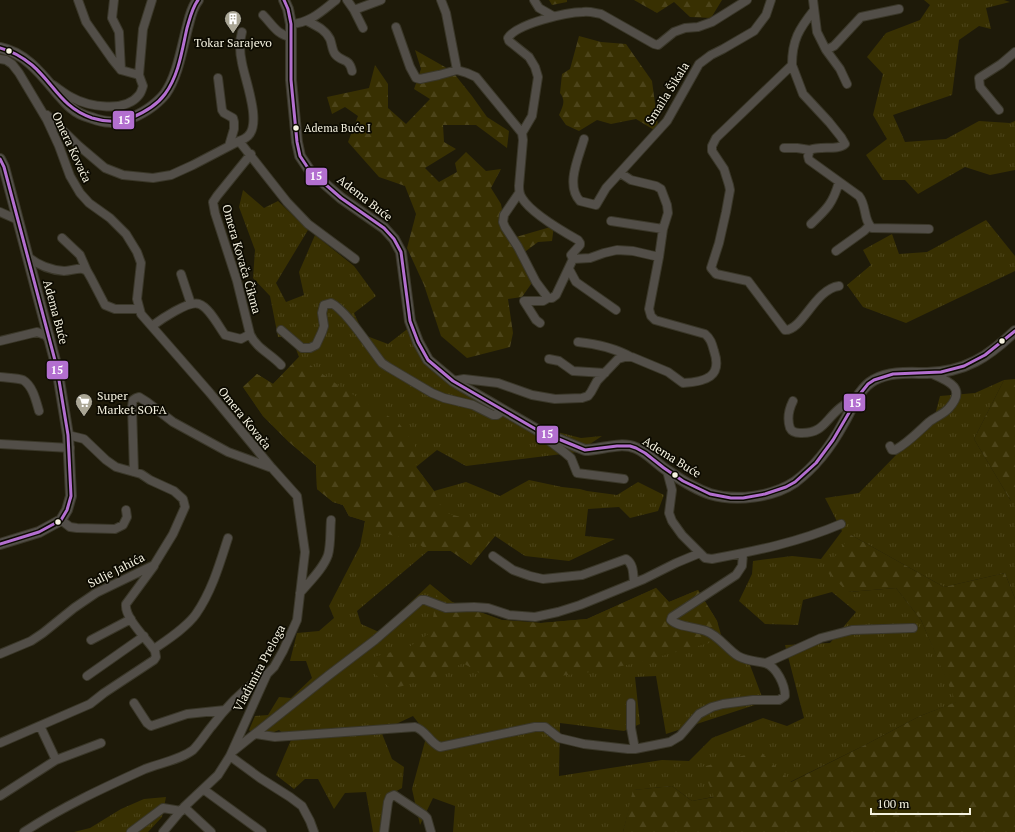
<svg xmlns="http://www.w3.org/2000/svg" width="1015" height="832" viewBox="0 0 1015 832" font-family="'PT Serif',serif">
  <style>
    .grass { fill: url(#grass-tufts) }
    .forest { fill: url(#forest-firs) }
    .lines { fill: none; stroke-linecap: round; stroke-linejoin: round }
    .minor-casing { stroke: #3a3729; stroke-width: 10 }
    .tertiary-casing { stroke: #3a3729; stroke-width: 12 }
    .minor { stroke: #524e48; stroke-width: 8 }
    .tertiary { stroke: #524e48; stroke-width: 10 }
    .bus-1-casing { stroke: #0c0a01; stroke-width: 6 }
    .bus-1 { stroke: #b36fd0; stroke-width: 3 }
    .bus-dot { fill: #f5f2e0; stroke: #0c0a01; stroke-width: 1.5 }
    .labels { text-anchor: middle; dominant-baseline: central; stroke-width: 3.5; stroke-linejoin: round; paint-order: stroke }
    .bus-label { font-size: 11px; fill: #f5f2e0; stroke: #0c0a01; text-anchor: start }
    .poi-label { font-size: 12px; fill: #f5f2e0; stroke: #0c0a01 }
    .street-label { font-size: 12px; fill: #f5f2e0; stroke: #0c0a01 }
    .line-badge { stroke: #0c0a01; stroke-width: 1.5 }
    .badge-label { font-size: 11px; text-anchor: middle; font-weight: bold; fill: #fff }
  </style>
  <defs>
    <pattern id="grass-tufts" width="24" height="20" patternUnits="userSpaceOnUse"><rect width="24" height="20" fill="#383002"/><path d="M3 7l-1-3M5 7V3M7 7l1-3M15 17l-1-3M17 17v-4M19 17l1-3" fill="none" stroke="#4c441a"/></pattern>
    <pattern id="forest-firs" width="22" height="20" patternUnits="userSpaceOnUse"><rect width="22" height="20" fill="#383002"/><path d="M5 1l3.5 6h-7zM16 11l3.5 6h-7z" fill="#4c441a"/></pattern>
  </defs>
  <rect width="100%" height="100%" fill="#1e1a09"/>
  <path class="grass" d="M924 0H1004L1010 2 986 8 991 29 979 26 959 40 952 95 893 115 905 142 946 139 979 121 1010 123 1015 121V170L990 175 965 167 918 194 905 180H883L866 155 887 139 873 115 883 74 867 57 886 33 920 20 930 5Z
    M243 190 264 208 278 201 308 230 276 283 286 302 304 295 299 272 315 235 354 266 376 296 354 313 364 335 388 344 410 327 418 349 514 421 581 438 602 436 578 452 466 466 437 450 416 467 434 491 466 482 500 496 529 480 562 487 580 489 587 491 617 495 638 482 664 495 658 511 630 518 619 507 588 509 585 536 615 539 569 561 525 556 495 536 471 565 451 551H428L357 611 361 624 379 632 430 584 452 602 501 620 541 623 587 619 656 588 669 602 698 590 717 621 725 648 750 665 764 702 666 734 656 676 635 677 640 724 624 731 560 723 559 776 662 760 689 761 712 738 763 718 787 726 804 718 785 645 830 643 856 612 832 592 803 600 798 625 765 624 739 601 752 574 753 561 792 556 821 559 842 531 825 498 859 493 935 415 940 396 975 393 1004 380 974 439 1011 501H1015V599L1005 573 944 587 851 535 848 592 896 588 921 620 957 702 920 716 865 745 790 782 692 801 672 786 634 790 623 832H453L455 806 433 798 420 825 412 789 427 734 413 716 381 731 392 759 404 767 402 788 386 797 381 832H373L366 792 345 793 334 809 318 779H305L294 789 276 775 291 740 279 730 257 739 249 730 255 716 268 715 279 697 291 698 312 678 306 661H290L297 633 319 631 334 618 329 606 360 546 365 521 349 516 343 505 333 502 317 489 316 465 289 442 263 416 243 387 257 374 273 384 299 357 291 336 278 337 270 296 253 278 255 250 239 207Z
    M986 220 1015 256V271L906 323 863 307 847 285 871 265 863 250 892 234 899 254 927 252Z
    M166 797 162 817 148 832H74L90 828 121 809 144 799Z"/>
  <path class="forest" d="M549 0H567V2L552 5Z
    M634 0H722L711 18 690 17 674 2 657 13Z
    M579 36 601 42 626 44 652 81 659 133 636 119 611 124 597 120 579 131 566 125 559 115C563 106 566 101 560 93L562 74 570 69Z
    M415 50 452 71 472 96 487 117 509 131 507 148 476 125H443L444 142 456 149 425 168 439 182 457 172 455 163 466 152 486 171 501 169 491 188 501 204 505 226 516 237 554 226 552 241 538 242 522 254 536 277 522 297 508 299 513 333 510 347 467 358 441 336 424 285 407 248 416 214 405 186 379 177 348 142 358 116 345 107 332 114 327 97 369 88 375 65 388 84V108L406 124 430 99 414 89 421 69Z
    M299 357 342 388 398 422 415 445 416 467 434 491 443 512 464 518 495 536 471 565 451 551H428L415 541 364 528 365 521 349 516 343 505 333 502 317 489 316 465 289 442 263 416 243 387 257 374 273 384Z
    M1015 379V501H1011L974 439 1004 380Z
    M851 535 944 587 1005 573 1015 599V832H623L633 790 672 786 692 801 714 797 702 767 760 751 791 782 865 745 920 716 956 702 921 620 896 588 848 592 825 570Z
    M656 588 669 602 698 590 717 621 718 625 709 643 632 664 590 672 529 680 486 677 463 663 436 677 391 689 375 674 374 657 409 647 430 633 432 625 437 590 452 602 502 620 541 623 587 619Z"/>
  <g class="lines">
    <defs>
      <path id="minor" d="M114 0 112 18 119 32 121 70
        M347 0 354 10 363 28
        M441 0 446 13 457 70
        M534 0 539 8 553 16
        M813 0 817 32 826 50 840 69 847 84
        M354 10 381 0
        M814 10C799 29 792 40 792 65L716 138 712 146V151L724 169 729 185 730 190 726 212 719 243 711 268 716 274 748 281 785 330C802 331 815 289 839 286
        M263 15C272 24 277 35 291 37
        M307 21C316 26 325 29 330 39 332 44 332 50 335 54 342 63 349 57 352 71
        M291 24C310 23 322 11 336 0
        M396 27 410 67 416 78 420 79 439 75 457 70 467 73 476 77 522 133 523 140 519 186C519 190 519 194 522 198 531 213 562 231 578 240L580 243V245L571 255 573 259 556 295 552 298H548L536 282 518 247 505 227 503 222 504 215 519 193
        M826 50 834 46 861 17 899 9
        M0 59 6 60 12 64 19 73 47 120 59 146 70 176 80 193 89 203 110 218 126 234 137 252 141 263 137 299 141 314 210 393 271 467
        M792 65 803 94 829 122 841 137 845 144C838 151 820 145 810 150L808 156 809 160 859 196C867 206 863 220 872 228L929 229
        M139 75 143 29 152 0
        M218 78 222 110 224 113 233 118 234 122V129L229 146
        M53 85C59 89 65 94 71 97 89 107 125 113 139 95 141 93 142 89 143 86L139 75 121 70 112 59 86 22 78 0
        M999 110 980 87 979 78 1001 64 1015 52
        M47 115 79 146 105 168 123 175 153 178 171 175 193 165 239 141 287 202 308 224 355 259
        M522 133 532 116 538 77 535 67 529 57 509 41 508 38C516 24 567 12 583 12 589 11 595 13 601 14L654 44 658 45 674 32 685 28 698 27 712 22 747 0
        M584 139C579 157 565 185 580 201L596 205 606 188 667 121 699 64 711 55 723 49 754 31 766 15 771 0
        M239 141C242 140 246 138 248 136 262 123 245 80 242 63 240 54 239 42 242 32
        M784 148H797L810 150
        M0 212 16 219
        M611 221 663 229
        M811 224C827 209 833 203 839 182
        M62 238 80 255 87 271
        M836 251 864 231 869 226
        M28 257C38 265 50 270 64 271 70 271 77 268 83 269L87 271 91 278 105 305 115 309H139
        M573 259 590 258 604 253 617 250 633 251 659 257
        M569 269 576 282 616 310
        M181 274 191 304
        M540 323 536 320 524 301H543L548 298
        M152 326C160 320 189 300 199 304 209 307 219 327 225 335L241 339 250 334 237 281 215 213 213 202 217 196 251 154
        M281 330 302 348H310L316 345 322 332 324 326 322 313 324 305 331 303C346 310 370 348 382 363L388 367 432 393 444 398 473 405 493 415H497L504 410
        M250 334C256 348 271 354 281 365
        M0 341 37 332 45 335 50 340
        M578 342C597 344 615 348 631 357
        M549 359 559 361 573 371 605 373
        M0 377C7 378 17 378 23 380 33 386 36 401 39 411
        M453 381 464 379 498 383 532 395 555 399 582 398 588 396 591 392 597 381 618 359 625 357H632L668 372 683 383C705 382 723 377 714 351 712 344 711 339 705 334L655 320 651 316 649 309 659 257 663 229 668 213 667 205 661 189 656 186 631 180 620 173
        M793 401C789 409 787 419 790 428 792 432 795 433 800 433 823 434 825 420 840 408 846 403 852 399 858 396
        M541 433 548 440 564 452 571 458 577 473 624 479
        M0 444 70 448
        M890 446 892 450H895C908 443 918 432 929 422 935 417 944 414 949 408 968 387 946 380 930 373
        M667 471 672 490 669 513 672 521 682 535 705 558 712 559C756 551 799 542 841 524
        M134 472 132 407 133 400 136 398 139 397 147 402 173 422 228 452 272 468 297 496 305 552 297 620 283 651 274 667 267 674 230 756 218 775 184 807 163 832
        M61 520 70 527 77 528 115 529 123 525 127 517 126 510
        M493 556 513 570 530 576 543 579 582 575 626 559C634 564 633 574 634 583
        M300 593C310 581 323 569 328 555 331 544 330 530 331 520
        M91 640 131 619
        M154 649C167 640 187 627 196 614 212 591 220 563 228 538
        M0 654 31 641 43 633 74 608 96 593 154 565 173 534 185 507 183 499 174 491 150 480 141 474 116 467 106 460 84 439 68 435
        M766 663 821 638 852 630 913 628
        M87 676 144 636
        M134 703 147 723 151 726 187 714 225 710
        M631 703V728L635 749
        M40 726 56 760
        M256 734 275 737 415 727C426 730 429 742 440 747L535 727H545L559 738 584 744 628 749H635L670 742 680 736 699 714 712 707 723 704 753 700H779L785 696C785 685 777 667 765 663 756 661 747 661 738 656 727 649 719 636 706 631 696 627 678 627 671 620L672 617 736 575 742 566 743 554
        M0 743 90 704 104 693 154 660 156 657 155 651C148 640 124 618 126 604L154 566
        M232 752 329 675 375 640 421 600H425L446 608 474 607 488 608 509 615 535 617 558 612 580 605 644 579 676 563 700 553
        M230 756 260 778 290 797 302 806 310 821 314 832
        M203 789 262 832
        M0 796 56 760 101 743
        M184 807 211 832
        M24 832C62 807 103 788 145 769 160 763 180 760 193 750 200 743 206 733 212 726 227 706 245 687 267 674
        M131 832 163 808 181 811
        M384 832 388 802 390 797 394 795 424 815 427 818 431 832"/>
      <path id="tertiary" d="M284 0 288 9 291 24V80L297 142 300 156 310 171 341 198 384 228 394 239 401 252 410 321 418 342 428 360 453 381 491 403 539 431 585 450C601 450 620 441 636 448 648 453 657 464 668 471 681 480 695 489 710 494 736 502 773 497 795 482 815 467 831 446 843 424 852 409 858 389 874 380 891 371 909 373 927 373 965 372 988 357 1015 331
        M0 48C26 53 42 75 58 94 63 99 67 105 73 109 78 114 85 116 92 118 105 123 114 123 128 119 141 115 156 105 165 94 178 76 182 47 188 25 190 17 192 7 198 0
        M0 159 4 167 57 368 68 435 71 496 67 510 61 520 39 532 0 544"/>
    </defs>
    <use href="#minor" class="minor-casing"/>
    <use href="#tertiary" class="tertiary-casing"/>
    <use href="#minor" class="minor"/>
    <use href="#tertiary" class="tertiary"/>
    <defs>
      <path id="bus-1" d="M284 0 288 9 291 24V80L297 142 300 156 310 171 341 198 384 228 394 239 401 252 410 321 418 342 428 360 453 381 539 431 585 450 617 446H630L636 448 645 453 664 468 683 481 710 494 731 498H743L765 494 786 487 795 482 816 463 833 440 860 394 868 384 874 380 893 374 941 372 964 366 985 355 1015 331
        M0 48C12 51 22 57 32 65 54 84 62 108 92 118 105 122 117 123 131 118 143 113 157 105 165 94 179 75 182 50 187 28 190 18 192 8 198 0
        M0 159 4 167 57 368 68 435 71 496 67 510 61 520 39 532 0 544"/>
    </defs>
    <use href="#bus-1" class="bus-1-casing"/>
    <use href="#bus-1" class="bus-1"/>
  </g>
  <defs>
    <symbol id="building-pin" viewBox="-11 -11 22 30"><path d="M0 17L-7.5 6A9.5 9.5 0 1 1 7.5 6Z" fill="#aaa695" stroke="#0c0a01"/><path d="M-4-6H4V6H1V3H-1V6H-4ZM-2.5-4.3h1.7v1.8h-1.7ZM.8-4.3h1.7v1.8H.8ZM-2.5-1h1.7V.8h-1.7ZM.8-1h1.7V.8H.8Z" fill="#fff"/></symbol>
    <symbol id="supermarket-pin" viewBox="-11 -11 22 30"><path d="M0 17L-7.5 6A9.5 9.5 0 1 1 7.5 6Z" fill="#aaa695" stroke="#0c0a01"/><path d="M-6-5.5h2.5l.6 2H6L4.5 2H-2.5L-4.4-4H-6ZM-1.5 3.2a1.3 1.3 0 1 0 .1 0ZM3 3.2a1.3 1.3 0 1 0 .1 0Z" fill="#fff"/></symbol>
  </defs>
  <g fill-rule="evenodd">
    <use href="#building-pin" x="223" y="9" width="20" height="27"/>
    <use href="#supermarket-pin" x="74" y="392" width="20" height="27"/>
  </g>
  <g class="bus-dot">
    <circle cx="9" cy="51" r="3.5"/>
    <circle cx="296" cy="128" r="3.5"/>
    <circle cx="1002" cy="341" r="3.5"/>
    <circle cx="675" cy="475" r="3.5"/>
    <circle cx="58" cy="522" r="3.5"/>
  </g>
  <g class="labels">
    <g class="bus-label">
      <text x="304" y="128">Adema Buće I</text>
    </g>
    <g class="poi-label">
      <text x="233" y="42">Tokar Sarajevo</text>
      <text x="97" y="395" text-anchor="start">Super<tspan x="97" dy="14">Market SOFA</tspan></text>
    </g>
    <g class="street-label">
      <text transform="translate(667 93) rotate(-58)">Smaila Šikala</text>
      <text transform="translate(72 147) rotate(65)">Omera Kovača</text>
      <text transform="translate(365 198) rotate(38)">Adema Buće</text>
      <text transform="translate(242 259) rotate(74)">Omera Kovača Čikma</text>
      <text transform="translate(56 312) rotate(75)">Adema Buće</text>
      <text transform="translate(245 418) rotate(51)">Omera Kovača</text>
      <text transform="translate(672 457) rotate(32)">Adema Buće</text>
      <text transform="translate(116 570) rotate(-27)">Sulje Jahića</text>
      <text transform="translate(259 668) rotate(-62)">Vladimira Preloga</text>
    </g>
  </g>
  <g class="line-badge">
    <rect x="112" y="110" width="23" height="20" rx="4" fill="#b36fd0"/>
    <rect x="305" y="167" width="23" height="19" rx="4" fill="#b36fd0"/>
    <rect x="46" y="360" width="23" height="20" rx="4" fill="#b36fd0"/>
    <rect x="843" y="393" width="23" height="19" rx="4" fill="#b36fd0"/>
    <rect x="536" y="425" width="23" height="19" rx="4" fill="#b36fd0"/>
  </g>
  <g class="badge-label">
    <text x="124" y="124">15</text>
    <text x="316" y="180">15</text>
    <text x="57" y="374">15</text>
    <text x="855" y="407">15</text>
    <text x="547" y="438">15</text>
  </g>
  <path d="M871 808v6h99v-6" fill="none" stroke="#f5f2e0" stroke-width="2"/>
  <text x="877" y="808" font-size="12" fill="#f5f2e0" stroke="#0c0a01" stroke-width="3" paint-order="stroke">100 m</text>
</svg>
